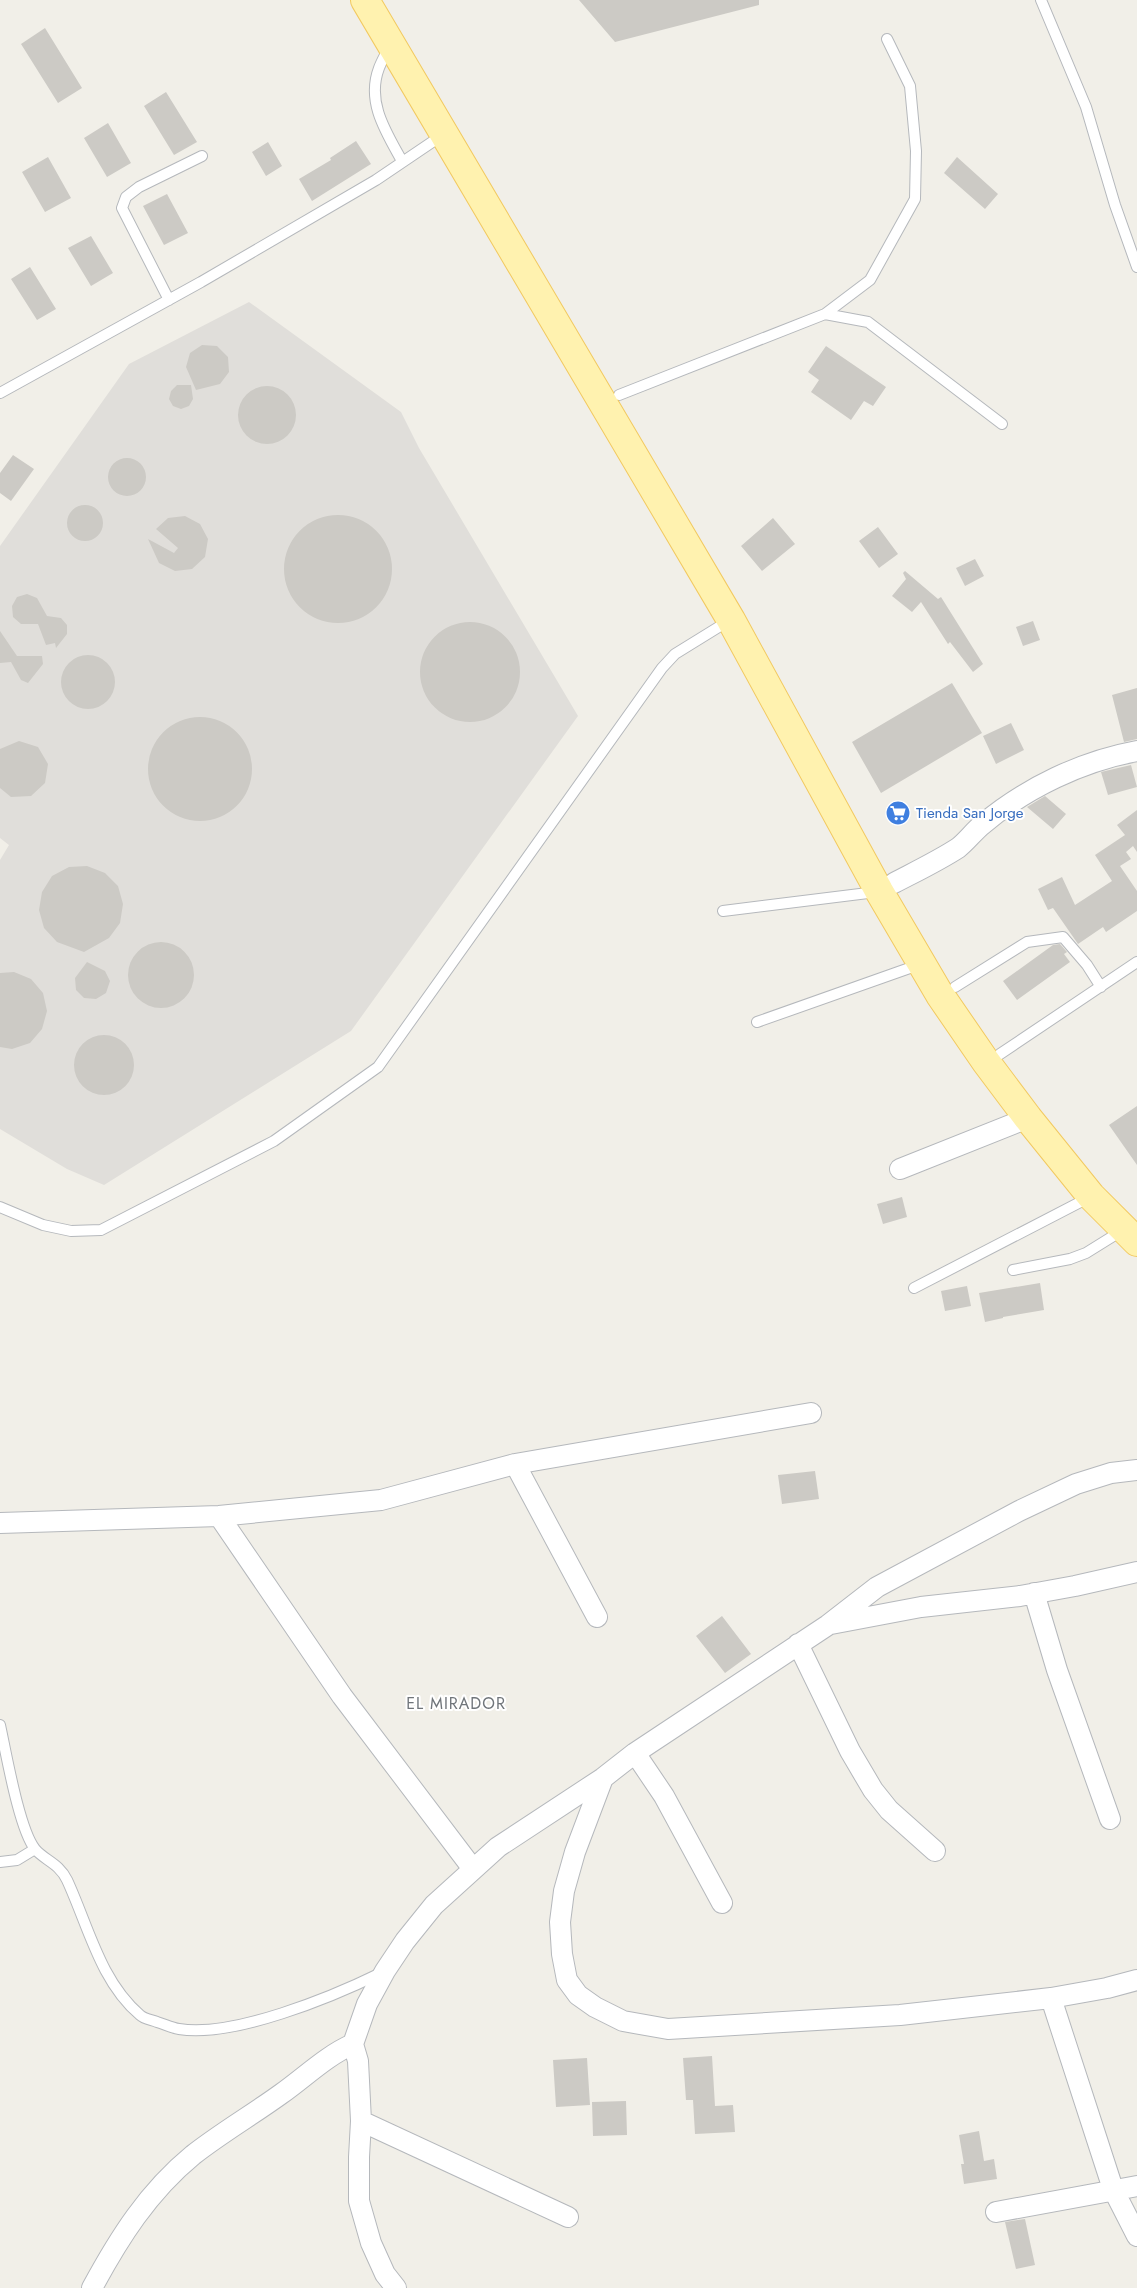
<svg xmlns="http://www.w3.org/2000/svg" width="1137" height="2288" viewBox="0 0 1137 2288" font-family="Jost,sans-serif">
  <style>
    .industrial { fill: #e0deda }
    .building { fill: #cccac5 }
    .lines { fill: none; stroke-linecap: round; stroke-linejoin: round }
    .lane-casing { stroke: #b5b8bc; stroke-width: 12 }
    .street-casing { stroke: #b5b8bc; stroke-width: 22 }
    .primary-casing { stroke: #f2c960; stroke-width: 30 }
    .lane { stroke: #fff; stroke-width: 10 }
    .street { stroke: #fff; stroke-width: 20 }
    .primary { stroke: #fff2af; stroke-width: 28 }
    .labels { text-anchor: middle; dominant-baseline: central; stroke-width: 4; stroke-linejoin: round; paint-order: stroke }
    .shop-label { font-size: 15px; fill: #366cbe; stroke: #fff; text-anchor: start }
    .neighbourhood-label { font-size: 16px; letter-spacing: 1px; fill: #70757a; stroke: #fff }
  </style>
  <rect width="100%" height="100%" fill="#f1efe8"/>
  <path class="industrial" d="M249 302 401 412 419 448 578 716 351 1031 104 1185 67 1169 0 1129V860L9 845 0 838V546L129 364Z"/>
  <path class="building" d="M579 0H759V5L615 42Z
    M45 28 82 88 58 103 21 44Z
    M166 92 197 142 174 155 144 106Z
    M108 123 131 163 107 177 84 138Z
    M356 141 371 164 312 201 299 179 331 160 330 158Z
    M268 142 282 166 266 176 252 152Z
    M48 157 71 198 45 212 22 172Z
    M957 157 998 194 985 209 944 173Z
    M167 194 188 233 164 245 143 206Z
    M91 236 113 273 91 286 68 248Z
    M30 267 56 309 37 320 11 279Z
    M202 345 217 346 228 357 229 372 220 384 196 390 186 367 190 353Z
    M826 346 886 387 873 406 864 401 851 420 811 392 819 380 808 372Z
    M177 385H191L193 399 189 406 181 409 173 406 169 399 171 391Z
    M238 415a29 29 0 1 1 58 0a29 29 0 1 1-58 0Z
    M13 455 34 469 11 501 0 493V473Z
    M108 477a19 19 0 1 1 38 0a19 19 0 1 1-38 0Z
    M67 523a18 18 0 1 1 36 0a18 18 0 1 1-36 0Z
    M284 569a54 54 0 1 1 108 0a54 54 0 1 1-108 0Z
    M185 516 200 524 208 539 205 557 192 569 175 571 159 563 148 539 174 553 178 548 156 529 168 518Z
    M773 518 795 544 762 571 741 546Z
    M878 527 898 554 879 568 859 541Z
    M975 559 984 576 965 586 956 568Z
    M905 571 938 599 941 597 983 664 973 672 950 642 948 644 921 602 912 612 892 596 906 579 903 573Z
    M27 594 37 598 47 616 61 618 67 625V634L56 648 55 643 46 645 38 624H21L13 617 12 606 17 597Z
    M1033 621 1040 640 1023 646 1016 627Z
    M420 672a50 50 0 1 1 100 0a50 50 0 1 1-100 0Z
    M0 631 17 656H42L43 664 28 683 21 680 11 662 0 663Z
    M61 682a27 27 0 1 1 54 0a27 27 0 1 1-54 0Z
    M952 683 982 733 881 793 852 742Z
    M1137 688V739L1124 742 1112 695Z
    M148 769a52 52 0 1 1 104 0a52 52 0 1 1-104 0Z
    M1011 723 1024 750 996 764 983 736Z
    M19 741 38 747 48 764 45 783 31 796 11 797 0 788V749Z
    M1131 765 1137 787 1108 795 1101 772Z
    M1045 796 1066 814 1053 829 1027 807Z
    M1137 810V852L1133 846 1126 852 1131 859 1120 866 1137 891V911L1106 932 1103 927 1078 944 1053 908 1048 910 1038 889 1062 877 1075 905 1112 881 1095 855 1125 835 1117 825Z
    M87 866 105 873 118 886 123 904 120 923 109 938 84 952 57 942 44 928 39 910 42 892 52 876 69 867Z
    M128 975a33 33 0 1 1 66 0a33 33 0 1 1-66 0Z
    M1060 944 1067 952 1064 954 1070 962 1017 1000 1003 981 1053 945Z
    M87 962 105 971 110 981 106 993 96 999 84 998 76 990 75 978Z
    M14 972 31 979 43 993 47 1011 42 1029 30 1043 12 1049 0 1047V973Z
    M74 1065a30 30 0 1 1 60 0a30 30 0 1 1-60 0Z
    M1137 1106V1165L1109 1125Z
    M902 1197 907 1217 883 1224 877 1204Z
    M1040 1283 1044 1310 1003 1317V1318L985 1322 979 1293Z
    M967 1286 971 1306 945 1311 941 1291Z
    M815 1471 819 1499 782 1504 778 1475Z
    M722 1616 751 1654 725 1673 696 1636Z
    M712 2056 715 2106 733 2105 735 2132 695 2134 693 2100H686L683 2058Z
    M587 2058 590 2105 556 2107 553 2060Z
    M626 2101 627 2135 593 2136 592 2102Z
    M979 2131 984 2161 994 2159 997 2179 964 2184 961 2164H964L959 2135Z
    M1025 2219 1035 2265 1016 2269 1005 2222Z"/>
  <g class="lines">
    <defs>
      <path id="lane" d="M1041 0 1086 107 1115 205 1137 267
        M389 47C386 54 382 60 379 68 366 102 386 132 402 161
        M169 300 122 208 126 197 139 187 202 156
        M825 314 868 322 1002 424
        M0 393 201 282 376 180 444 134
        M619 395 825 314 870 280 915 199 916 151 910 86 887 39
        M723 911 876 892
        M955 987 1027 942 1063 937 1087 965 1101 987
        M757 1022 921 964
        M1000 1054 1137 962
        M0 1207 43 1225 71 1231 101 1230 274 1141 378 1067 662 668 675 654 730 620
        M1013 1270 1070 1259 1086 1253 1123 1230
        M914 1288 1090 1197
        M0 1725C6 1752 19 1829 35 1849 44 1860 59 1863 67 1880 88 1925 100 1981 140 2015 144 2019 152 2020 157 2022 164 2024 172 2028 179 2029 233 2038 332 1997 381 1973
        M0 1862 17 1860 35 1849"/>
      <path id="street" d="M894 883C915 872 938 861 958 848 967 841 974 831 983 824 1026 788 1082 761 1137 751
        M900 1169 1028 1118
        M515 1464 597 1617
        M219 1516 342 1696 473 1869
        M0 1523 219 1516 381 1500 515 1464 811 1413
        M1034 1593 1057 1670 1110 1819
        M831 1624 921 1607 1020 1596 1075 1586 1137 1572
        M798 1644 850 1751 873 1790 889 1810 935 1851
        M635 1753 664 1796 722 1903
        M603 1778 575 1852 564 1891 560 1922 562 1954 567 1980 578 1995 595 2007 623 2021 668 2029 900 2015 1051 1998 1107 1988 1137 1980
        M1051 1998 1113 2189 1137 2236
        M361 2121 568 2217
        M996 2212 1137 2186
        M92 2288C119 2238 148 2192 193 2155 221 2133 252 2115 281 2094 305 2077 326 2056 353 2044
        M396 2288 385 2274 371 2243 359 2201V2157L361 2121 358 2061 353 2044 367 2004 385 1971 405 1941 434 1905 498 1847 603 1778 635 1753 828 1625 877 1587 1019 1511 1076 1484 1111 1473 1137 1470"/>
      <path id="primary" d="M365 0 731 620 879 891 940 995 986 1062 1028 1118 1091 1196 1137 1242"/>
    </defs>
    <use href="#lane" class="lane-casing"/>
    <use href="#street" class="street-casing"/>
    <use href="#primary" class="primary-casing"/>
    <use href="#lane" class="lane"/>
    <use href="#street" class="street"/>
    <use href="#primary" class="primary"/>
  </g>
  <defs>
    <symbol id="supermarket-disc" viewBox="-11 -11 22 22"><circle r="9.5" fill="#3f7fe0" stroke="#fff"/><path d="M-6-5.5h2.5l.6 2H6L4.5 2H-2.5L-4.4-4H-6ZM-1.5 3.2a1.3 1.3 0 1 0 .1 0ZM3 3.2a1.3 1.3 0 1 0 .1 0Z" fill="#fff"/></symbol>
  </defs>
  <g fill-rule="evenodd">
    <use href="#supermarket-disc" x="884" y="799" width="28" height="28"/>
  </g>
  <g class="labels">
    <g class="shop-label">
      <text x="916" y="813">Tienda San Jorge</text>
    </g>
    <g class="neighbourhood-label">
      <text x="456" y="1703">EL MIRADOR</text>
    </g>
  </g>
</svg>
